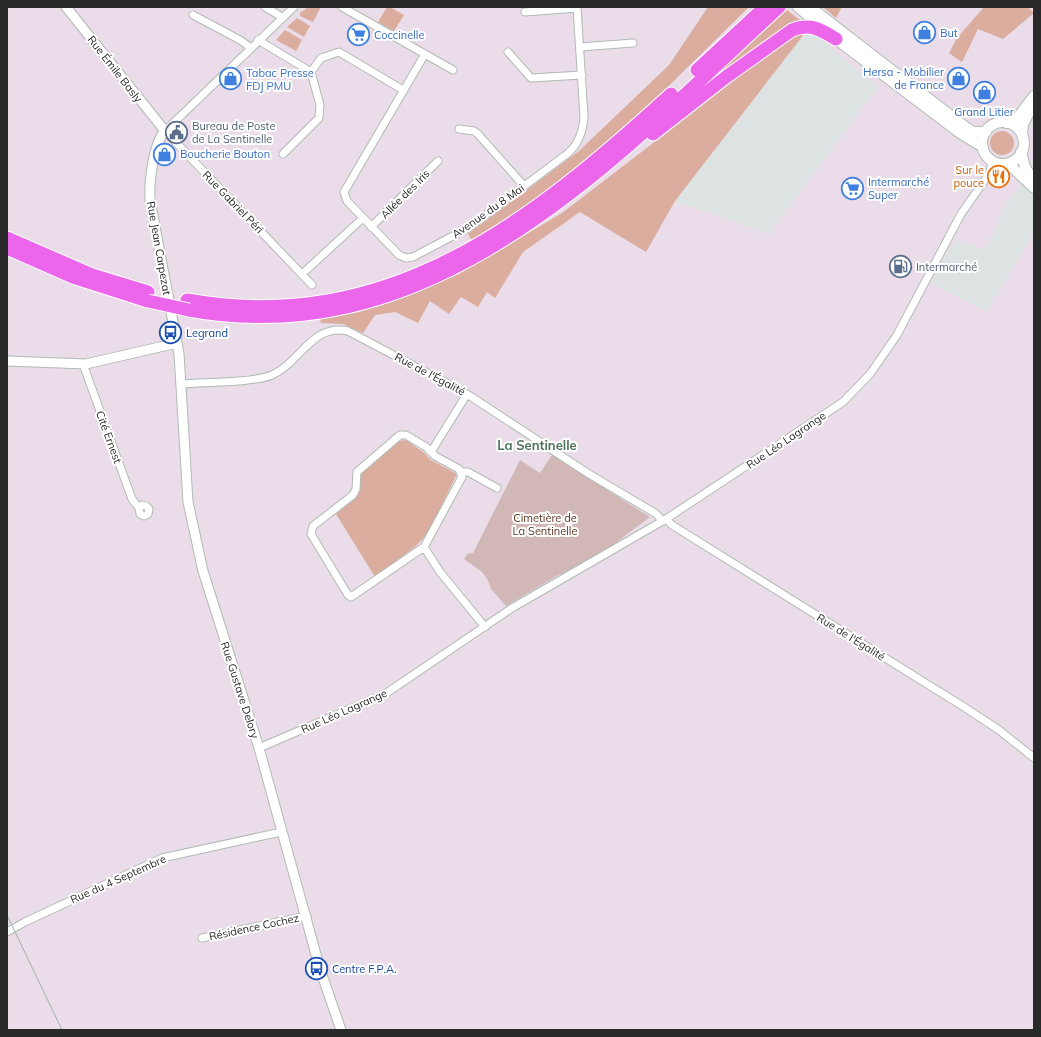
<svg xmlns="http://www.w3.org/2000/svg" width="1041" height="1037" viewBox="0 0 1041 1037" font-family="Mulish,sans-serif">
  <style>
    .industrial { fill: #dce3e2 }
    .green { fill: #daad9f }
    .cemetery { fill: #d1b8b6 }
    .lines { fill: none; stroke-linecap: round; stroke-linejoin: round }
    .minor-casing { stroke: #b0bbb4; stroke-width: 9 }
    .tertiary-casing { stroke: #b0bbb4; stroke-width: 11 }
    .secondary-casing { stroke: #b0bbb4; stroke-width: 12 }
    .motorway-casing { stroke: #fff; stroke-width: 15 }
    .minor { stroke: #fff; stroke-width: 7 }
    .tertiary { stroke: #fff; stroke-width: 9 }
    .secondary { stroke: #fff; stroke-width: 10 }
    .motorway { stroke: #eb66eb; stroke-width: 13 }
    .tram { stroke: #a0b1a7; stroke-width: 1 }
    .motorway-bridge-casing { stroke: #fff; stroke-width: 15; stroke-linecap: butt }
    .motorway-bridge { stroke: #eb66eb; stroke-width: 13 }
    .labels { text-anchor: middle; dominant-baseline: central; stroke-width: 4; stroke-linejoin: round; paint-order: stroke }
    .shop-label { font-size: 11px; fill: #366cbe; stroke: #fff; text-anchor: start }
    .street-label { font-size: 11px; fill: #292929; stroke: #fff }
    .service-label { font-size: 11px; fill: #4e5e75; stroke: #fff; text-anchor: start }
    .food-label { font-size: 11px; fill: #c56008; stroke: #fff; text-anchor: end }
    .transit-label { font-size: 11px; fill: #164399; stroke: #fff; text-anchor: start }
    .park-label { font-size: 11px; fill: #5d3722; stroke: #fff }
    .quarter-label { font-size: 13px; font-weight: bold; fill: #4f745d; stroke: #fff }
  </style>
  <rect width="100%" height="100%" fill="#eadce8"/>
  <path class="industrial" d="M808 29 878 87 769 234 675 201Z
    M1021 185 1034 195V233L987 311 930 283 957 239 984 250 995 230 1001 211Z"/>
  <path class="green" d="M308 7H321L313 22 300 16V13Z
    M387 7H390L404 15 394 31 378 22Z
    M708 7H749L633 121 570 174 514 215 472 241 468 234 579 151 669 65Z
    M823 7H842L836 18Z
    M984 7H1028L1034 13 1003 39 978 29 962 62 949 53 957 38Z
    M787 10 800 20 808 29 675 201 646 252 580 212 523 252 495 298 487 292 478 307 461 297 449 314 430 301 418 323 395 312 375 315 363 333 343 324 321 323 320 319 359 312 395 301 459 274 562 213 648 147 714 94 713 77Z
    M297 18 310 26 304 37 287 27Z
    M285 30 302 40 296 51 276 40Z
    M990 143a12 12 0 1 1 24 0a12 12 0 1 1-24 0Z
    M406 440 423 452 431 460 457 474 428 533 416 546 375 577 336 514 359 494 360 475 399 441Z"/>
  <path class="cemetery" d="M552 455 650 517 610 547 561 575 560 574 506 606 491 589 488 580 482 572 464 559 467 554 473 553 520 460 540 473Z"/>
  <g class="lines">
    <defs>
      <path id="minor" d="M265 7 282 17
        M294 7 165 131 312 285
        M342 7 453 70
        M525 12 577 8
        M193 15 240 40 251 48
        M258 40 311 72 320 105 319 118 283 154
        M580 47 633 43
        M508 52 531 78 582 75
        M425 54 344 192 347 201 399 255 406 258 413 257 468 228 567 154C578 145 583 131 584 117L577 7
        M311 72 321 58 339 52 403 90
        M459 129 474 131 478 134 524 186
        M371 227 438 161
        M302 274 363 218
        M83 364 132 499 139 508 140 514 144 516 148 514 149 509 146 506 142 505 139 508
        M181 384C203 382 253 383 272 375 300 363 312 323 348 331L467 394 589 474 655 513 663 521
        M431 452 467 394
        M461 472H468L497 488
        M666 519 672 525 964 707 999 730 1034 758
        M424 547 462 477 459 469 435 456 426 447 406 435H400L357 472 356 489 353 495 313 526 311 534 348 595 351 597 424 547 440 572 485 627
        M259 748 385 694 512 608 666 519 843 402 870 374 897 335 961 214 989 174 993 161
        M7 932 25 922 162 858 281 832
        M202 938 307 916"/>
      <path id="tertiary" d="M66 7 165 131C153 144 149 183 150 200L179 354 188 502 203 571 259 748 320 969 341 1030
        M7 361 86 364 177 343"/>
      <path id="secondary" d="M798 7 836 39 960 133 983 147
        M810 7 964 126 973 132H986
        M982 143a21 21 0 1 1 42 0a21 21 0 1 1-42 0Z
        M1006 123 1018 117 1034 96
        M1022 135 1023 124 1032 107
        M1021 152 1025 167 1034 182
        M1002 164 1013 168 1034 188"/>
      <path id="motorway" d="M697 70 765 7
        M653 134 726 77 792 30C810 23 820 29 836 39
        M7 238 92 275 148 292
        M7 248 73 277 148 301
        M187 300C389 336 532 221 671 94
        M189 310C437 355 614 159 779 7"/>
    </defs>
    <use href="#minor" class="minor-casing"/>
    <use href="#tertiary" class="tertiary-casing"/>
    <use href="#secondary" class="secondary-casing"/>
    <use href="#motorway" class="motorway-casing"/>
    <use href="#minor" class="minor"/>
    <use href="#tertiary" class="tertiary"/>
    <use href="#secondary" class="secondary"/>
    <use href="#motorway" class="motorway"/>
    <path class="tram" d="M7 915 62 1030"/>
    <defs>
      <path id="motorway-bridge" d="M148 301 189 310"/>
    </defs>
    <use href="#motorway-bridge" class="motorway-bridge-casing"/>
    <use href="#motorway-bridge" class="motorway-bridge"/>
  </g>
  <defs>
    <symbol id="shop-ring" viewBox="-11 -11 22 22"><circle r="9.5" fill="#fff" stroke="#3f7fe0" stroke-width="1.5"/><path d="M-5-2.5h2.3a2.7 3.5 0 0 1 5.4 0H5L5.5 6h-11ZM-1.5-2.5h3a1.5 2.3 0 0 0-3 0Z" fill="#3f7fe0"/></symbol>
    <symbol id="supermarket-ring" viewBox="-11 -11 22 22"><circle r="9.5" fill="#fff" stroke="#3f7fe0" stroke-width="1.5"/><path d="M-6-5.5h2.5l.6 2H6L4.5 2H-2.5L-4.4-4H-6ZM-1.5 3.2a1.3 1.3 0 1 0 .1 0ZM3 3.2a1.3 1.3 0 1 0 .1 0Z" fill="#3f7fe0"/></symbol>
    <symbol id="civic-ring" viewBox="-11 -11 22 22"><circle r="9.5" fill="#fff" stroke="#5c6f8a" stroke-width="1.5"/><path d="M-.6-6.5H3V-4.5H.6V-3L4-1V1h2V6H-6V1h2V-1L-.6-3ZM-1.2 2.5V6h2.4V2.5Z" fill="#5c6f8a"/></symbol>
    <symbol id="restaurant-ring" viewBox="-11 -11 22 22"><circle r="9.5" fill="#fff" stroke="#e8710a" stroke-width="1.5"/><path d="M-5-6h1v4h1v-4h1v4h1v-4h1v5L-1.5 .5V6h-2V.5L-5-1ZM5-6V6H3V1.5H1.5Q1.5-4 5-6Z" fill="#e8710a"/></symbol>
    <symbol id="fuel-ring" viewBox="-11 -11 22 22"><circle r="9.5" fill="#fff" stroke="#5c6f8a" stroke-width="1.5"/><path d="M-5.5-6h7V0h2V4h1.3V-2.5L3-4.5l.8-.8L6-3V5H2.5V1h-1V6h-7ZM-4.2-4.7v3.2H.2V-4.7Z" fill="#5c6f8a"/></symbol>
    <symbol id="bus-ring" viewBox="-11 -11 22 22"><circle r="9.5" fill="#fff" stroke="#1a4fb4" stroke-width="1.5"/><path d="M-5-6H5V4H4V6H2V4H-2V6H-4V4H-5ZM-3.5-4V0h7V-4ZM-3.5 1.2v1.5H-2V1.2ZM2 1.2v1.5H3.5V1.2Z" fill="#1a4fb4"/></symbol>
  </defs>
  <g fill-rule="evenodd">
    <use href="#shop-ring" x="912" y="20" width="25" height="25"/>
    <use href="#supermarket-ring" x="346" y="22" width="25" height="25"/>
    <use href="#shop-ring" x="946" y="66" width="25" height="25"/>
    <use href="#shop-ring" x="218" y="66" width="25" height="25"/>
    <use href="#shop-ring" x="972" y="80" width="25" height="25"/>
    <use href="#civic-ring" x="164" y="120" width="25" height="25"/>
    <use href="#shop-ring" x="152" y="142" width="25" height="25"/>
    <use href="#restaurant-ring" x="986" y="164" width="25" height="25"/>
    <use href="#supermarket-ring" x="840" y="176" width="25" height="25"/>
    <use href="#fuel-ring" x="888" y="254" width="25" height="25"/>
    <use href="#bus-ring" x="158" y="320" width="25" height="25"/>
    <use href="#bus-ring" x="304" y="956" width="25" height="25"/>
  </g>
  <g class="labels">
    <g class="shop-label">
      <text x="940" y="33">But</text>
      <text x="374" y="35">Coccinelle</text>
      <text x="944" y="72" text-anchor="end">Hersa - Mobilier<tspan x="944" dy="13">de France</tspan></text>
      <text x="246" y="73">Tabac Presse<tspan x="246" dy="13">FDJ PMU</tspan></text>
      <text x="984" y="112" text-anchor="middle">Grand Litier</text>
      <text x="180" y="154">Boucherie Bouton</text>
      <text x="868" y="182">Intermarché<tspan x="868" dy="13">Super</tspan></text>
    </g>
    <g class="street-label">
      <text transform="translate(115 69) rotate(52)">Rue Émile Basly</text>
      <text transform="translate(405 194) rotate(-45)">Allée des Iris</text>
      <text transform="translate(233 202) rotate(46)">Rue Gabriel Péri</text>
      <text transform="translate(488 211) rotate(-35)">Avenue du 8 Mai</text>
      <text transform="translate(159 248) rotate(80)">Rue Jean Carpezat</text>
      <text transform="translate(430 374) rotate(28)">Rue de l'Égalité</text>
      <text transform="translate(109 437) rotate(70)">Cité Ernest</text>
      <text transform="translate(786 440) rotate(-34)">Rue Léo Lagrange</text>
      <text transform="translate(851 637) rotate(32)">Rue de l'Égalité</text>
      <text transform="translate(240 690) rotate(72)">Rue Gustave Delory</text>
      <text transform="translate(344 711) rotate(-24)">Rue Léo Lagrange</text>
      <text transform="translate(118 879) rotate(-24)">Rue du 4 Septembre</text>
      <text transform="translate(254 927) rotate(-12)">Résidence Cochez</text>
    </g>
    <g class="service-label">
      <text x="192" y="126">Bureau de Poste<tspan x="192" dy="13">de La Sentinelle</tspan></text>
      <text x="916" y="267">Intermarché</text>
    </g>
    <g class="food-label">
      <text x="984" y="170">Sur le<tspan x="984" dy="13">pouce</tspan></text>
    </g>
    <g class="transit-label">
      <text x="186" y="333">Legrand</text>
      <text x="332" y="969">Centre F.P.A.</text>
    </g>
    <g class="park-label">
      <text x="545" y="518">Cimetière de<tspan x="545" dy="13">La Sentinelle</tspan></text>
    </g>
    <g class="quarter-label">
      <text x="537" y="445">La Sentinelle</text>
    </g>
  </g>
  <rect width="1041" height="1037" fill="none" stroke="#292929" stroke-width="16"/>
</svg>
